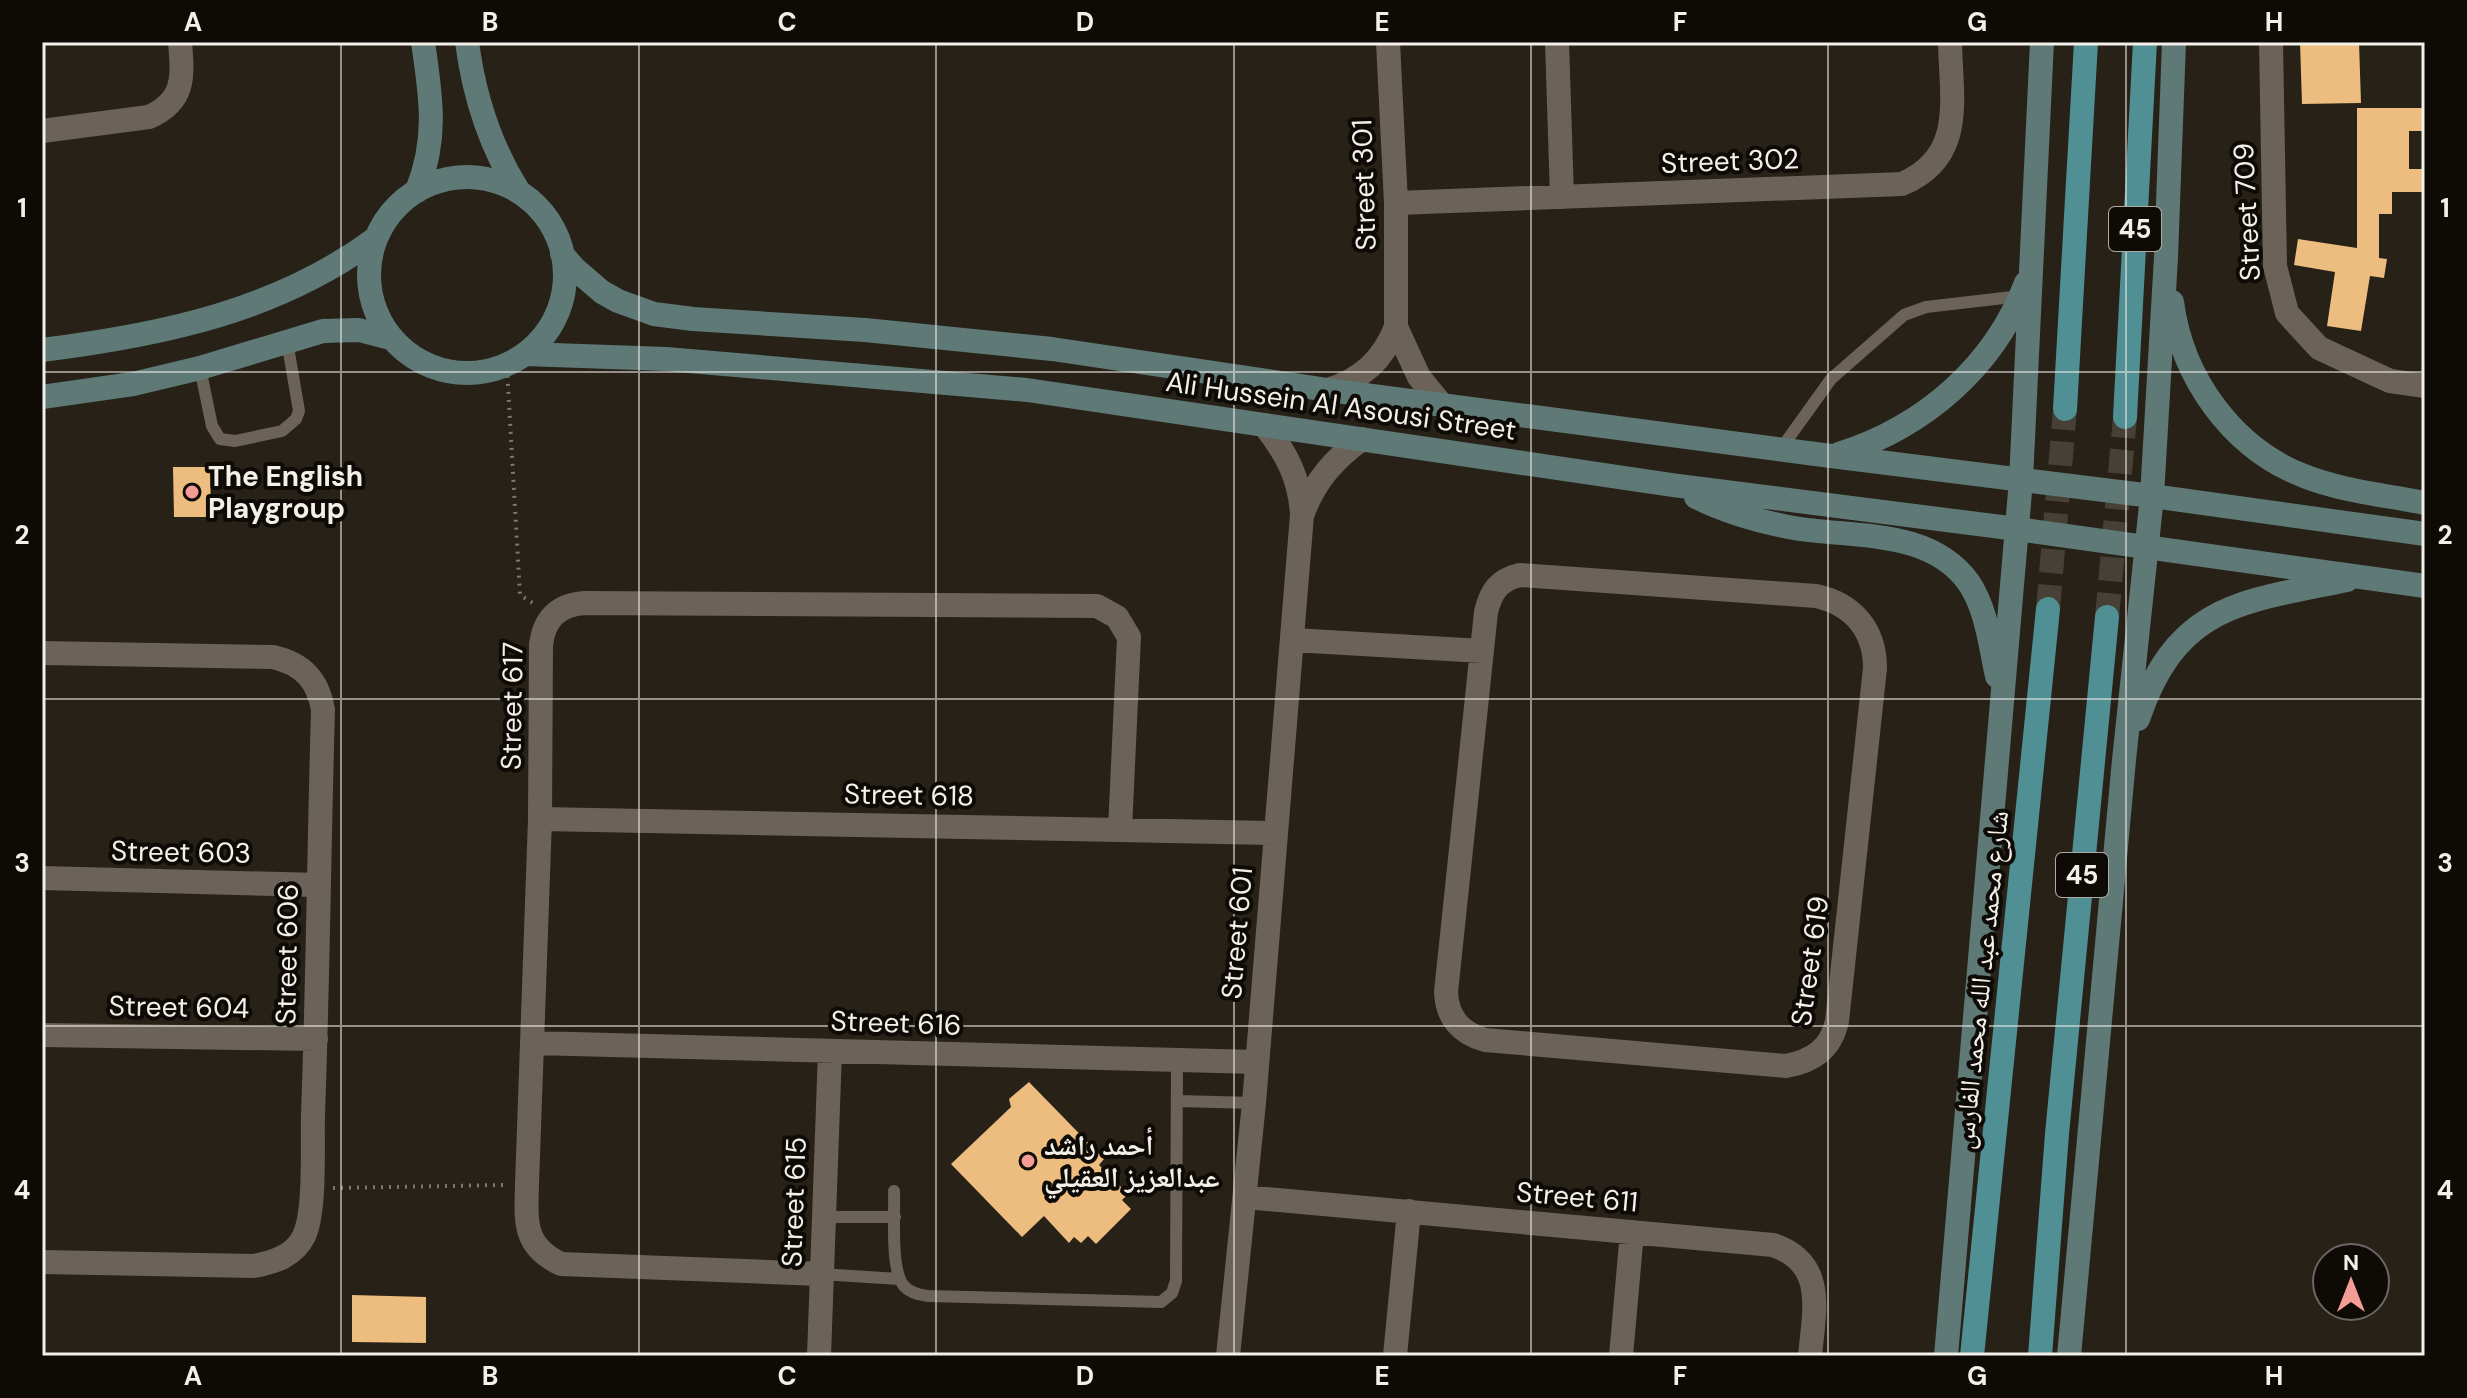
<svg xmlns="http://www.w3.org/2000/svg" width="2467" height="1398" viewBox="0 0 2467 1398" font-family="'DM Sans','Noto Naskh Arabic',sans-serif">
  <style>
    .building { fill: #ecbd7e }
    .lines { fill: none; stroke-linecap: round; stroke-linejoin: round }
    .primary-tunnel { stroke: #464037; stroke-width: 24; stroke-dasharray: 24 12; stroke-linecap: butt }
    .path { stroke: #7d7870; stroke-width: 4; stroke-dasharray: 2 6; stroke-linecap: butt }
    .lane { stroke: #6b6359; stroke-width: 12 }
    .street { stroke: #6b6359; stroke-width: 24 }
    .secondary { stroke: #5e7976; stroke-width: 24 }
    .primary { stroke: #508f93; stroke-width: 24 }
    .grid { fill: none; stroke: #f3efe9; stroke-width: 2; stroke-opacity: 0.55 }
    .poi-dot { fill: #f59c95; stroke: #0e0b07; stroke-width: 3 }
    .labels { text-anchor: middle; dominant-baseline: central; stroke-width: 8; stroke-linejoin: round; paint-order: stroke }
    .shield { fill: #0e0b07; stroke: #aeaba5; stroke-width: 2 }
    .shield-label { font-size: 26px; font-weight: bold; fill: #f3efe9 }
    .street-label { font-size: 28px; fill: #f3efe9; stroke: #0e0b07 }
    .poi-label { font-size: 28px; font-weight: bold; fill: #f3efe9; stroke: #0e0b07; text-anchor: start }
    .neatline { fill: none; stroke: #f3efe9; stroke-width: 3 }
    .grid-label { font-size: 26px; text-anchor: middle; font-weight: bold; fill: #f3efe9 }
  </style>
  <rect width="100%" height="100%" fill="#272118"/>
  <path class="building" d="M2300 42H2359L2361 103 2302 104Z
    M2357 108H2425V131H2409V169H2425V192H2392V214H2379V258L2387 259 2384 278 2370 276 2361 331 2327 326 2335 272 2294 265 2298 239 2357 248Z
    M173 467H210L211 517H174Z
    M1029 1082 1104 1159 1099 1165 1128 1194 1122 1200 1131 1209 1096 1244 1088 1236 1081 1243 1074 1237 1069 1243 1044 1216 1022 1237 951 1164 1011 1107 1009 1099Z
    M352 1295 426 1297V1343L352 1342Z"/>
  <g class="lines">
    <path class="primary-tunnel" d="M2048 609 2065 409
      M2107 617 2125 417"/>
    <path class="path" d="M507 368 520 595 536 605
      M333 1188 504 1185"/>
    <path class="lane" d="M200 368 212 426 220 439 235 441 282 431 296 419 299 411 287 341
      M1780 450 1831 379 1904 315 1926 307 2021 296
      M1178 1101 1254 1103
      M894 1191C895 1213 890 1270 904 1286 910 1293 919 1295 928 1296L1161 1302 1172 1293 1176 1281 1177 1060
      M822 1217H895
      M820 1274 899 1279"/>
    <path class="street" d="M1388 42 1396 203V327L1419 377 1442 405
      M1557 42 1562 197
      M2271 42 2275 266 2287 313 2319 348 2390 381 2425 386
      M42 131 149 117C185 101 183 77 180 42
      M1396 203 1902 184C1966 157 1951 99 1950 42
      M1328 390C1362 379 1383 360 1396 327
      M1303 513C1315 481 1334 459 1362 439
      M1520 575 1816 596C1853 604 1875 630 1875 668L1837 1021C1831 1049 1813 1061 1786 1066L1485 1040C1460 1033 1447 1017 1446 992L1486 612C1491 591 1499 580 1520 575Z
      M1293 640 1482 651
      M42 653 273 657C303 664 318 680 323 710 319 845 318 980 313 1114 312 1145 316 1210 304 1236 294 1256 275 1262 254 1266L42 1262
      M540 819 1276 833
      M42 878 318 885
      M42 1035 316 1039
      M534 1043 1256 1062
      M1245 1197 1773 1245C1827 1263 1814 1311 1810 1356
      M820 1274 561 1264C523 1246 526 1222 527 1184L540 819 541 645C544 619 558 605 584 603L1097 606 1117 617 1129 637 1120 829
      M819 1356 830 1051
      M1228 1356 1254 1103 1302 515C1300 479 1287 454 1265 426
      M1395 1356 1409 1211
      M1621 1356 1632 1232"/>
    <path class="secondary" d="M467 42C474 96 490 146 519 192
      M369 275a98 98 0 1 1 196 0a98 98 0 1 1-196 0Z
      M417 191C438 138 431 97 423 42
      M562 254 574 268 602 292 618 301 654 314 693 319 865 330 1052 349 1328 390 1831 456 2152 496 2425 534
      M2172 302C2182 378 2232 448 2304 476 2342 491 2385 495 2425 503
      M42 350C162 335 278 311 376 238
      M525 354 666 359 1027 390 1672 485 2017 529 2425 586
      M42 397 133 384 200 368 323 331 359 330 390 338
      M1839 454C1924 427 1994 367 2026 283
      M1696 497C1726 512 1761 522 1794 528 1853 538 1930 528 1969 583 1987 610 1990 645 1997 676
      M2138 719C2177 604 2241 602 2347 580
      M1946 1356 2021 480 2042 42
      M2069 1356 2124 760 2152 496 2166 257 2174 42"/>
    <path class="primary" d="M2065 409 2086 42
      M2125 417 2145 42
      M1972 1356 2048 609
      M2040 1356 2057 1134 2107 617"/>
  </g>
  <path class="grid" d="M341 42V1356M639 42V1356M936 42V1356M1234 42V1356M1531 42V1356M1828 42V1356M2126 42V1356M42 372H2425M42 699H2425M42 1026H2425"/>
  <g class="poi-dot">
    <circle cx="192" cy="492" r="8"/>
    <circle cx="1028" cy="1161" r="8"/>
  </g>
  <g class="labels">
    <g class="shield">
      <rect x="2109" y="207" width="52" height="44" rx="6"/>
      <rect x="2056" y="853" width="52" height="44" rx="6"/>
    </g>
    <g class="shield-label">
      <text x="2135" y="229">45</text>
      <text x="2082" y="875">45</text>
    </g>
    <g class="street-label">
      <text transform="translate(1730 161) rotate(-2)">Street 302</text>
      <text transform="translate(1364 185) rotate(-92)">Street 301</text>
      <text transform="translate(2247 212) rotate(-93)">Street 709</text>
      <text transform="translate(1341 406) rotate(8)">Ali Hussein Al Asousi Street</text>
      <text transform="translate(512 706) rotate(-89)">Street 617</text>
      <text transform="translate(909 795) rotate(1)">Street 618</text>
      <text transform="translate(181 852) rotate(1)">Street 603</text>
      <text transform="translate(1237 933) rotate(-85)">Street 601</text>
      <text transform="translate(287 954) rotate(-89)">Street 606</text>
      <text transform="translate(1810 961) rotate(-82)">Street 619</text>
      <text transform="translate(1981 980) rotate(-84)">شارع محمد عبد الله محمد الفارس</text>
      <text transform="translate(179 1007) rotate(1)">Street 604</text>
      <text transform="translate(896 1023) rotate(2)">Street 616</text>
      <text transform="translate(1577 1197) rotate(5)">Street 611</text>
      <text transform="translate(794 1202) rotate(-88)">Street 615</text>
    </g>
    <g class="poi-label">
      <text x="208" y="476">The English<tspan x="208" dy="32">Playgroup</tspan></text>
      <text x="1044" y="1145">أحمد راشد<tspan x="1044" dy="32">عبدالعزيز العقيلي</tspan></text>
    </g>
  </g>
  <rect width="2467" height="1398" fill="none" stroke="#0e0b07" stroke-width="88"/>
  <g transform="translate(2351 1282)"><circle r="38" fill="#0e0b07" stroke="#6a6661" stroke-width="2"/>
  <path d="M0-6L14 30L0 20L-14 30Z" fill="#f59c95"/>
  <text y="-12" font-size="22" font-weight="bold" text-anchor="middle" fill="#f3efe9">N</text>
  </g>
  <rect x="44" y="44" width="2379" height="1310" class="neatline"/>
  <g class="grid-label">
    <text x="193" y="31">A</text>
    <text x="490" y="31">B</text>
    <text x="787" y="31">C</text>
    <text x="1085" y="31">D</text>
    <text x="1382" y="31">E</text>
    <text x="1680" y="31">F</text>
    <text x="1977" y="31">G</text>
    <text x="2274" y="31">H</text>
    <text x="22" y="217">1</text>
    <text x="2445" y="217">1</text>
    <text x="22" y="544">2</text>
    <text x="2445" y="544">2</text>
    <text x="22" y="872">3</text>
    <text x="2445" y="872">3</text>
    <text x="22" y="1199">4</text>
    <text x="2445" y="1199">4</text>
    <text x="193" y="1385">A</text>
    <text x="490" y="1385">B</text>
    <text x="787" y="1385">C</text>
    <text x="1085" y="1385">D</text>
    <text x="1382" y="1385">E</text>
    <text x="1680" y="1385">F</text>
    <text x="1977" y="1385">G</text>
    <text x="2274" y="1385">H</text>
  </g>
</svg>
